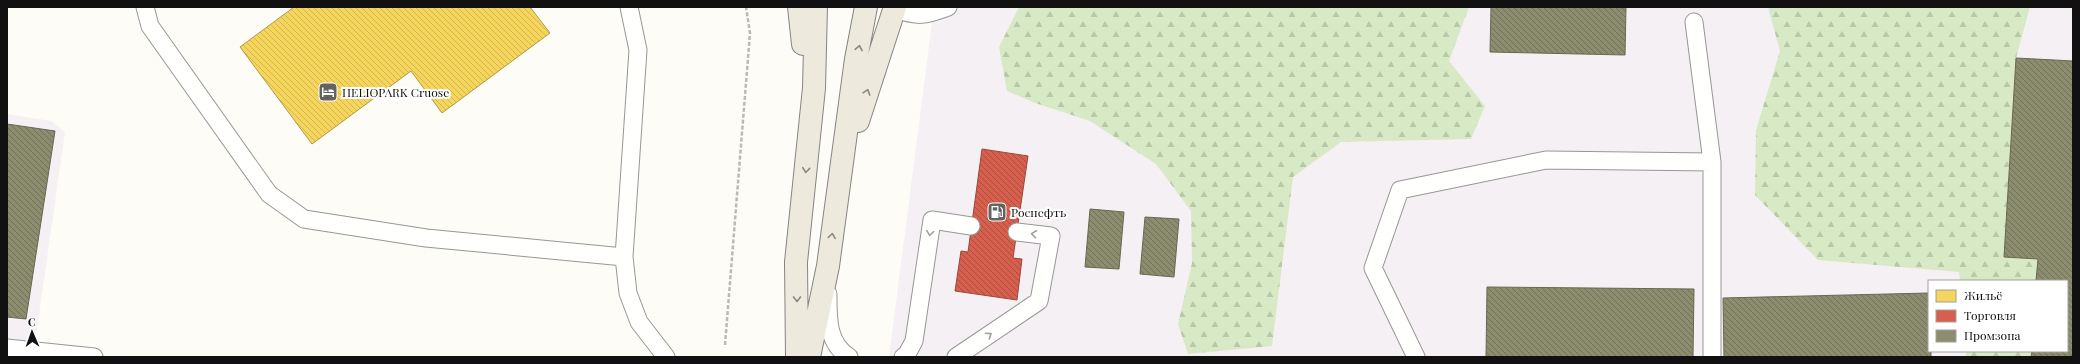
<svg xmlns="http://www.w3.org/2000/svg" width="2080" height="364" viewBox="0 0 2080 364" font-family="'Playfair Display',serif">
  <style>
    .industrial { fill: #f5f0f3; fill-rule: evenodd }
    .forest { fill: url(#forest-firs) }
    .homes { fill: url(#homes-back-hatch); stroke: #b19a46 }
    .shops { fill: url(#shops-back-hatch); stroke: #9b483b }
    .industry { fill: url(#industry-back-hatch); stroke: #676752 }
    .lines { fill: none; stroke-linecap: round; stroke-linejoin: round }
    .service-casing { stroke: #979795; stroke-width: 19 }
    .primary-casing { stroke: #858482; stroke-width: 24 }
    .path { stroke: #b9b9b8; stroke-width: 2.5; stroke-dasharray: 4 2; stroke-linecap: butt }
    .service { stroke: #fffffe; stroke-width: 17 }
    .primary { stroke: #ede9dc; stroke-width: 22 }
    .oneway { stroke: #8a8881 }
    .oneway2 { stroke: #a0a09f }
    .labels { text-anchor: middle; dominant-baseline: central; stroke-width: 4; stroke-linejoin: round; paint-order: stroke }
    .poi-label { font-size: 12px; fill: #111; stroke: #fff; text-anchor: start }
  </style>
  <defs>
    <pattern id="forest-firs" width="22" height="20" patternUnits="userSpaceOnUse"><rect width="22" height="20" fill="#d8eac5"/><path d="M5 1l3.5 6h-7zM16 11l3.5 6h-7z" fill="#b8c8a8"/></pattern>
    <pattern id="homes-back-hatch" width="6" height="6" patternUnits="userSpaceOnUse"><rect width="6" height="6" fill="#f6d55c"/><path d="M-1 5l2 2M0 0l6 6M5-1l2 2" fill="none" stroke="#d2b64f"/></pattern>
    <pattern id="shops-back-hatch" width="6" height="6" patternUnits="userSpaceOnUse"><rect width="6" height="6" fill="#d6604d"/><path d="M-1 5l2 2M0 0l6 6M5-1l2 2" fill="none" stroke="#ac4e3f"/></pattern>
    <pattern id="industry-back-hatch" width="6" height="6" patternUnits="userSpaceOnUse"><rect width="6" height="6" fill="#8c8c6e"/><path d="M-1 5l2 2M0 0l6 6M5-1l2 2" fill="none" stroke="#717159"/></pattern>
  </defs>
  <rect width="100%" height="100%" fill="#fdfcf7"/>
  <path class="industrial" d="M934 7H2073V357H889ZM1929 281H2067V351H1929Z
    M7 114 51 121 65 132 33 357H7Z"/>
  <path class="forest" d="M1019 7H1469L1449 61 1485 106 1471 139 1341 142 1293 177 1272 346 1188 354 1178 324 1192 263 1191 211 1156 164 1090 121 1035 103 1007 91 999 47Z
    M1768 7H2030L2016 58 2004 256 2038 259 2036 281H1960L1959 272 1818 260 1755 195 1756 130 1780 51Z
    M1966 351H2032L2031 357H1966Z"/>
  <path class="homes" d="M294 7H530L550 33 442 113 411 71 312 144 240 47Z"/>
  <path class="shops" d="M982 149 1028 156 1013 258 1022 259 1017 300 955 291 961 251 968 252Z"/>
  <path class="industry" d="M1491 7H1626L1625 55 1490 52Z
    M2016 58 2073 61V357H2031L2032 351H2067V281H2036L2038 259 2004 257Z
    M7 124 55 131 26 319 7 317Z
    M1090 209 1124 212 1119 269 1085 267Z
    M1145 217 1179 219 1174 277 1140 274Z
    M1487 287 1694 289 1693 357H1486Z
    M1929 293V351H1931V357H1724L1723 298Z"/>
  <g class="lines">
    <defs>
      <path id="service" d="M145 7 150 26 269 194 304 219 426 238 624 257
        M629 7 638 50 624 257 628 293 639 322 666 357
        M894 9C919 17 924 16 948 7
        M1694 22 1712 162V357
        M828 294C828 318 827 343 849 357
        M7 348 94 357
        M903 357 907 354 914 341 932 220 971 226
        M956 357 1039 301 1051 236 1017 232
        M1416 357 1373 268 1400 190 1546 160 1712 162"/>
      <path id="primary" d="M799 7 803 44
        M858 121 895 7
        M797 357 796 262 814 88 816 7
        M809 357 828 266 856 59 866 7"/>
    </defs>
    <use href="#service" class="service-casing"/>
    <use href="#primary" class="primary-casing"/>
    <path class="path" d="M725 345 750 33 746 7"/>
    <use href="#service" class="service"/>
    <use href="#primary" class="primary"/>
  </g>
  <defs><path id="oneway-chevron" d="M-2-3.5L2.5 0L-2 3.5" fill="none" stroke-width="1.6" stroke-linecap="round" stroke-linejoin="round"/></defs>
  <g class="oneway">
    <use href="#oneway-chevron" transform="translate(859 48) rotate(-79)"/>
    <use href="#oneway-chevron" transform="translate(867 92) rotate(-73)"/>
    <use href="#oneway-chevron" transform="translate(806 170) rotate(96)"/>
    <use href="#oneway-chevron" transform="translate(832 236) rotate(-82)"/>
    <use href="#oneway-chevron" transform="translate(797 299) rotate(90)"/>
  </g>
  <g class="oneway2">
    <use href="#oneway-chevron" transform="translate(930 233) rotate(98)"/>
    <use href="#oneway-chevron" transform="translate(1034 234) rotate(-172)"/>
    <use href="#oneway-chevron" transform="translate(989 335) rotate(-34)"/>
  </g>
  <defs>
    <symbol id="hotel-square" viewBox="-11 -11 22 22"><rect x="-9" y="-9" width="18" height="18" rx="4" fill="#646362" stroke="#fff"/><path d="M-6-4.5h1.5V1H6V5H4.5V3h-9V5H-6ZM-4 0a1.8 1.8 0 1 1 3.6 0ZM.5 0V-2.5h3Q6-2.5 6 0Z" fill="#fff"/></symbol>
    <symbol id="fuel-square" viewBox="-11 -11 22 22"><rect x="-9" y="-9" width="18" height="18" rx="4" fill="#646362" stroke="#fff"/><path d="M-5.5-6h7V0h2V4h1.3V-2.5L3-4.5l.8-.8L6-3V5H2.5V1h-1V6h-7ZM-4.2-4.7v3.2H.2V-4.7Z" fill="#fff"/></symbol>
  </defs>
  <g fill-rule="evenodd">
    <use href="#hotel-square" x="317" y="81" width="22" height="22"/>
    <use href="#fuel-square" x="986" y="201" width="22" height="22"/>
  </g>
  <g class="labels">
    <g class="poi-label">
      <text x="342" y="92">HELIOPARK Cruose</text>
      <text x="1011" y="212">Роснефть</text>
    </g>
  </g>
  <rect width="2080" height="364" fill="none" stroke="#111111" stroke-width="16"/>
  <rect x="1928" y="280" width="140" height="72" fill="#ffffff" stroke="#a0a0a0"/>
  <rect x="1936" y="290" width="20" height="12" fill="#f6d55c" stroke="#a0a0a0"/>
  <text x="1964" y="300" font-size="12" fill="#111111">Жильё</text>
  <rect x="1936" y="310" width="20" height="12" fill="#d6604d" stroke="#a0a0a0"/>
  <text x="1964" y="320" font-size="12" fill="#111111">Торговля</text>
  <rect x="1936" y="330" width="20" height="12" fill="#8c8c6e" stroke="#a0a0a0"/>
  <text x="1964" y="340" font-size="12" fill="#111111">Промзона</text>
  <g transform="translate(32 332) rotate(358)" stroke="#ffffff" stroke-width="3" paint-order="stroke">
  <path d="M0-3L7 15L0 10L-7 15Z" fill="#111111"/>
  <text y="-6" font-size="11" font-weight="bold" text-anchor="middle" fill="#111111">С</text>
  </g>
</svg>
